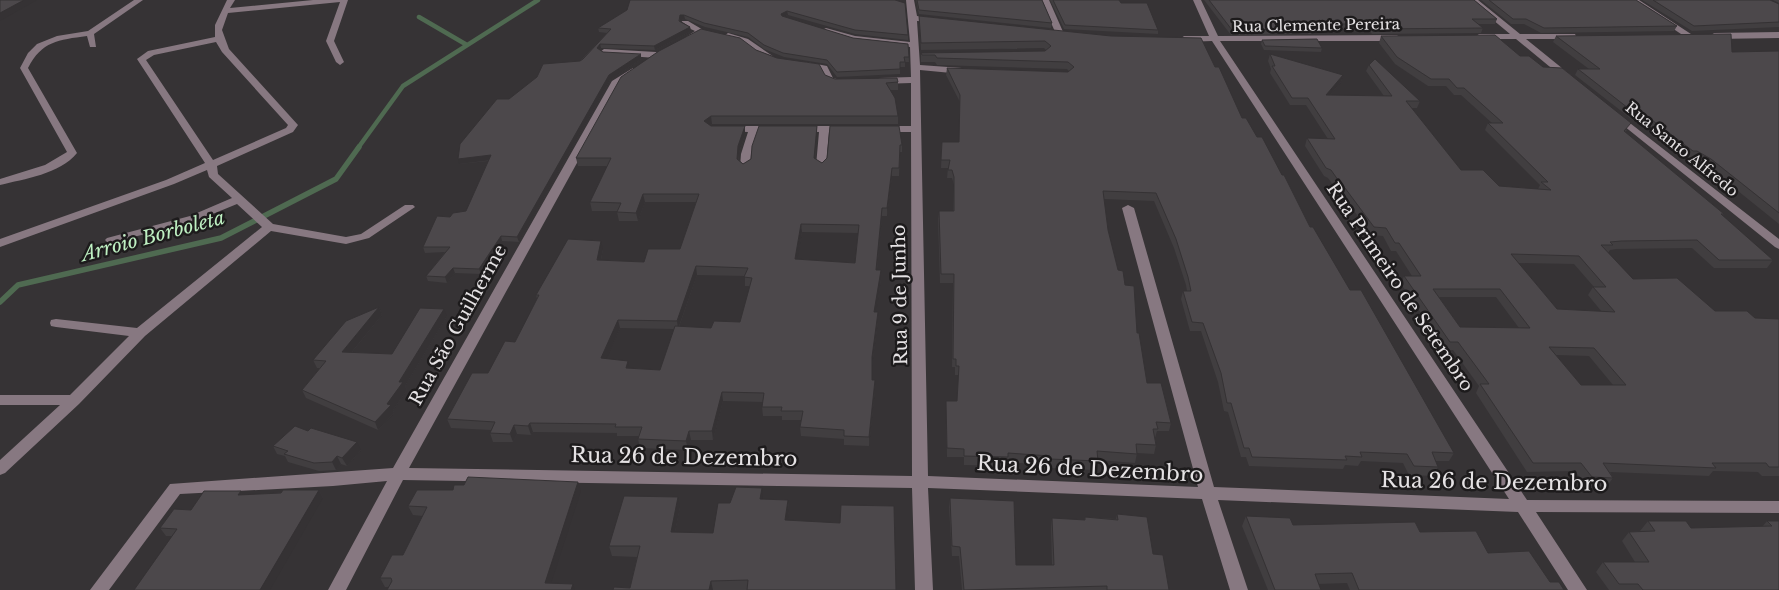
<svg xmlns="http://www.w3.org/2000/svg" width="1779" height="590" viewBox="0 0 1779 590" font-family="'Libre Baskerville',serif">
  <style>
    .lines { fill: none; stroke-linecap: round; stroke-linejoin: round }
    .stream-far1 { stroke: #4f6a51; stroke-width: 4.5 }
    .stream { stroke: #4f6a51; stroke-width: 5.5 }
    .minor { fill: #877881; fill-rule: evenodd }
    .wall { fill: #413e40; fill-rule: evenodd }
    .shaded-wall { fill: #353234 }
    .building { fill: #4c484b; stroke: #353234; fill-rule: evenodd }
    .labels { text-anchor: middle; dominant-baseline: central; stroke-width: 5; stroke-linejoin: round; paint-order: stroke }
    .far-street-label { font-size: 15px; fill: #e5e2e4; stroke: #1d1b1c }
    .street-label { font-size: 18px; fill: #e5e2e4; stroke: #1d1b1c }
    .water-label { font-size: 19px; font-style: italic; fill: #bef0c2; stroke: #1d1b1c }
    .near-street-label { font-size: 21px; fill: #e5e2e4; stroke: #1d1b1c }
  </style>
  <rect width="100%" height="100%" fill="#363335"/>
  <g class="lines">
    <path class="stream-far1" d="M419 17 467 45
      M358 148 403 86 538 0"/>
    <path class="stream" d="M0 302 18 285 221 238 336 179 359 147"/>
    <path class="minor" d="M134 0H143L94 34 96 47H90L87 36C58 40 42 41 28 68L77 153C60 174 24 179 0 185V179L45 165 67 152 20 68 28 53 37 44 57 36 88 31Z
      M227 0H235L230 8 313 0H348L334 41 344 62 340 65 336 62 326 41 340 2 228 13 222 30 229 49 298 125 293 132 217 166 218 174 273 224 346 237 361 234 405 205H413L415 207 369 238 346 244 271 231 145 336 79 404 5 473 0 475V460L60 405H0V395H70L129 336 56 327 51 326 50 323 51 320 56 319 137 328 262 227 237 204 198 220 111 243 107 242 105 240 107 238 190 216 232 198 209 177 207 170 174 184 0 247V239L166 180 205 163 137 59 148 51 215 37V25ZM216 42 222 52 288 125 286 128 213 160 146 60 154 55Z
      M906 0H914L917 16 935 18 939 20 935 22 917 21 920 65 962 68 966 71 962 74 920 70 928 476 1198 487 1122 208 1128 205 1134 208 1214 487 1509 499 1212 41 1184 42 1180 39 1184 36H1209L1193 0H1201L1218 36 1397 35 1401 38 1397 41H1220L1527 500 1779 501V513L1536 512 1587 590H1568L1518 512 1218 500 1248 590H1230L1202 499 928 488 933 590H915L912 488 403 480 346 590H328L387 481 333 486 180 494 109 590H90L170 484 393 468 612 81 633 68 637 71 621 83 409 468 912 476 911 132H882L877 129 882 126H911V83L880 84 875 81 880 78 911 77 910 47 854 41 822 30 826 28 855 36 910 42Z
      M1041 0H1049L1064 34 1063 36 1056 34Z
      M1469 0H1478L1520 34H1575L1576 36 1572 39H1526L1573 77V81H1567L1516 39H1476L1475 37 1479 34H1510Z
      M1630 0H1639L1694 36 1687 38Z
      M682 21H688L705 31 692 41H686V37L695 31 682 25Z
      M1779 32V38L1714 39 1710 36 1714 33Z
      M728 33 748 39 774 57 770 60 757 55 742 43 725 38 724 36Z
      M604 49 656 52 660 55 656 58 601 54 600 52Z
      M806 62 827 66 833 78 848 82 843 85 827 82 821 70 803 67 802 65Z
      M1617 113 1779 239V249L1775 247 1614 118V114Z
      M727 126H775L780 129 775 132H758L751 154 750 167 745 170 740 167 741 154 748 132 724 131V127Z
      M800 126H847L852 129 847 132H829L826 166 821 169 816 166 819 132 797 131V127Z"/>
  </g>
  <path class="wall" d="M895 0 908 35V40L855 34 788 15 784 17 853 38 908 44 909 62H905V67H900V74L837 77 827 64 784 57 764 49 748 37 705 27 685 19 681 20V21L690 27 691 31 655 50 601 48 600 50 603 52 641 59 610 80 519 242 502 241 481 274 455 273 447 283 428 281 426 276 445 252 425 253 423 247 450 217 466 211 488 161 459 164 509 99 580 61 607 33 599 32 598 28 627 10Z
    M916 0H1042L1052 23 1051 28 919 14Z
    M1050 0H1119L1121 3 1158 30V34L1064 29Z
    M1204 0H1474L1497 19 1495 24H1478L1483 28 1481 33 1372 34 1368 29H1313L1311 34 1231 35Z
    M1481 0H1636L1677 26 1674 31 1541 33 1524 24H1511Z
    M1642 0H1770L1779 4V27L1692 31Z
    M1773 0H1779V3Z
    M919 16 1215 67 1242 118 1350 290 1454 453 1449 461H1435L1438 467 1433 476 1409 475 1403 463 1361 461 1358 466 1345 465 1343 469 1249 466 1246 457H1241L1228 412 1224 411 1218 382 1201 331H1190L1181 299 1183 291H1187L1186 285 1174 248 1154 201 1104 199 1108 230 1118 270 1125 285 1137 333 1147 383 1171 423 1169 431H1157L1155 438 1156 445 1154 454 1137 453 1135 463 1098 460 1096 470 1049 468V465L1007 462V466L964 465V457H947L946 401H957L959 375H955V367H952L953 283H940L938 219 939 211H953L954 185 952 178H947L948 168H941L942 142H959L960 102 946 75 947 68 1068 72 1069 71 1067 69 937 65 935 62H921V53L1045 51 1046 50 1044 48 921 50Z
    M1381 36 1520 56 1627 130 1625 132 1724 214 1723 216 1773 260 1767 268H1714L1692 248 1616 249 1610 250 1608 253 1633 279 1715 311 1755 318 1779 319V476H1762L1758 472 1713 471 1709 476 1610 472 1613 478 1607 486H1586L1575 471 1527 472 1476 393 1479 386 1453 350H1446L1401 284 1404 276H1412L1396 251H1391L1383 236 1371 235 1343 195H1340L1328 178 1324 176 1305 146 1307 138 1328 139 1306 105H1290L1270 73 1271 69 1268 61 1270 54 1343 75 1341 82 1330 95 1384 96 1366 71 1369 65 1420 101 1417 108H1411L1461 170 1499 186 1538 189 1540 185 1485 130 1488 123H1492L1461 95H1454L1446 86H1428L1395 64 1379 43ZM1518 263 1574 264 1594 287H1593L1588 295 1602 312 1557 309ZM1439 297H1496L1519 328 1460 327ZM1556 355 1589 356 1613 385H1581Z
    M1556 36 1732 52 1779 51V224L1707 166 1693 157H1689L1637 117 1634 121 1575 75 1578 69H1589L1553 42Z
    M1262 40 1322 48 1321 52 1264 50 1261 44Z
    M756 50 835 79 898 82V90H890L898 116V124H712L710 125 711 126H745V134L739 153V160L743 164 817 126V134L815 159 822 163 827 158 830 126 902 145V152H900L899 176H892L887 216H882L877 270 881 279 876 312H878V321L872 366V380H875V389L869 446 844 445V439L801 436 800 427 801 420H782V416H763L762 407 763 402 723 401 713 440H691L688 450 640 448 638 439 639 436H617V433L533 432 531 435 517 434 513 442H493L490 433 491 430 451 428 447 419 515 342 537 299 536 295 603 249 601 260 644 262 680 249 696 202H645L638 221H619L617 212 618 211H592L590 202 607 166H578L576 158ZM802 232 858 233 855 263 797 259ZM697 275 745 276V286H750L740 322 711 328 679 327ZM620 328 674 329 660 370 630 368 606 359Z
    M379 307 382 315 352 352 392 354 447 316 405 386 407 390 393 410 394 413 378 430 306 398 302 390 320 368H317L313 360Z
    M273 446 361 450 347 466 341 464 336 470 319 471 288 462 285 456 277 454Z
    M319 490 323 498 172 536H166L160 528 191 510 243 495Z
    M581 491 388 587H385L380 578 403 555 423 516 413 515 408 506Z
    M950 498 1016 565H1052L1051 527 1052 518 1084 520 1085 517 1116 519 1117 514 1153 554 1169 590H962L959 556H952L949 507Z
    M763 499 788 500 789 511 787 521 896 590H613L630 588 637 557 612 556 609 546 680 507 675 532 713 533Z
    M1246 516 1293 525 1420 532 1488 553 1550 582 1564 590H1350L1347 583 1318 584 1321 590H1268L1242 526Z
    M1648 521 1691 528 1762 527 1767 521H1779V590H1609L1596 572 1603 562H1635L1622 541 1629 532 1641 531H1640Z"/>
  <path class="shaded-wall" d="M24 0H37L0 21V13Z
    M787 11 788 15 781 18V14Z
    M680 15H684L685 19 681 20 680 25Z
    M690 27 691 31 655 50 654 46Z
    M600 44 601 48 598 52 597 48Z
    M641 54V59L610 80 519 242 517 237 609 75Z
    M1343 75 1341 82 1324 102 1326 95Z
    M711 116 712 124 705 128 704 121Z
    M745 126V134L739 153 738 167 737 159 738 146Z
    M817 126V134L814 166V158Z
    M491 155 492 160 459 164 458 159Z
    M892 168V176L887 216V208Z
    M643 194 645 202 638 221 636 213Z
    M882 208V216L876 279V270Z
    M801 224 802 232 796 268 795 259Z
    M501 236 502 241 481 274 479 269Z
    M601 241 603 249 599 269 597 260Z
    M696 266 697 275 678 329 677 321Z
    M453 268 455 273 447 283 445 277Z
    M881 270V279L875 321 874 312Z
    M379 307 382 315 346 359 342 352Z
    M444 309 447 316 405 386 407 390 393 410 394 413 378 430 375 422 387 404 399 382Z
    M878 312V321L872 366V357Z
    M618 320 620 328 603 367 601 358Z
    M628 361 630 370 626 368Z
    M875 380V389L869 446V437Z
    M722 392 723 401 713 440 712 431Z
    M530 423 533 432 531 435 528 426Z
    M514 425 517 434 513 442 510 434Z
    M689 431 691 440 688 450 686 441Z
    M357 442 361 450 347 466 342 458Z
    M337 456 341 464 336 470 332 462Z
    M578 482 581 491 549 590 545 583Z
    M762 488 763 499 761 510 760 499Z
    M319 490 323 498 270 590H260Z
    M678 497 680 507 673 542 671 532Z
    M788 500 789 511 786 531 785 520Z
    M711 581 713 590H709Z
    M573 584 575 590H571Z"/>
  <path class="building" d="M0 0H24L0 13Z
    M630 0H895L905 3 908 35 855 30 787 11 781 14 782 16 853 38 908 44 909 57H904L905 62H900V69L837 72 827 60 783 53 764 45 748 33 704 23 684 15H680L679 21 690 27 654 46 600 44 597 48 603 52 641 54 609 75 517 237 501 236 479 269 453 268 445 277 426 276 450 247H423L437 216 450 217 453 213 466 211 491 155 458 159 460 144 497 99H509L537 77 543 64 580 61 583 59 611 29 598 28 627 10Z
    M917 0H1042L1052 23 919 10Z
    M1053 0H1119L1121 3H1147L1158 30 1065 25Z
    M1209 0H1474L1497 19H1472L1483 28 1374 29 1370 24H1310L1313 29 1232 30Z
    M1489 0H1636L1677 26 1544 28 1526 19H1513Z
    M1653 0H1770L1779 4V22L1694 26Z
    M919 16 1111 36 1201 38 1215 67H1219L1242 118H1246L1257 137H1262L1282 175H1284L1310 227H1313L1350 290H1361L1454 453 1432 452 1438 467 1414 466 1407 454 1360 452 1362 457 1345 456 1347 460 1252 457 1249 448H1244L1231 403H1227L1221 373 1203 323 1192 322 1183 291H1191L1188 277 1176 239 1156 193 1103 191 1108 230 1118 270 1123 271 1125 285 1134 286 1137 333H1139L1147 383H1161L1171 423 1156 422 1158 429H1153L1156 445 1136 444 1137 454 1097 451 1098 461 1050 459V456L1008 453V457L964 456V449L947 448 946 401H957L959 366H956V359H953L954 274H941L939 211H954V177L952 170H948L950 160H941L942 142H959L960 95 947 68 1068 72 1074 67 1068 62 937 58 935 55H922L921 53 1045 51 1051 46 1045 41 921 43Z
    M701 29 740 38 756 50 777 58 819 64 825 75 835 79 897 78 898 82 886 83 895 98 898 116H711L704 121 711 126H745L738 146 737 159 743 164 751 159 752 146 759 126H817L814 158 822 163 827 158 830 126H899L902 145H900L899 168H892L887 208H882L876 270H881L874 312H878L872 357V380H875L869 437 844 436V430L800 427 803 411H781L782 407H762L764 393 722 392 712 431H689L686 441 638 439 642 427H615L616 424 530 423 528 426 514 425 510 434 490 433 495 422 447 419 472 373H488L505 341 515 342 539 295H536L568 239 601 241 597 260 644 262 648 249H680L699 194H643L636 213 617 212 621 203 590 202 611 158H576L621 77 659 51ZM801 224 859 225 855 263 795 259ZM696 266 748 268 744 277 752 278 740 322 714 321 711 328 675 326 660 370 626 368 628 361 601 358 618 320 677 321Z
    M1731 34 1732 52 1779 51V213L1711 159 1697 151H1693L1640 111 1637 115 1578 69H1600L1556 36Z
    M1495 35 1520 56H1529L1543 67 1562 68 1631 123 1624 131 1724 214H1721L1773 260H1719L1697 240 1621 241 1610 242 1613 245H1601L1633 279 1677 278 1715 311H1747L1755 318 1779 319V467H1769L1766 463H1712L1716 468 1603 463 1613 478 1592 477 1581 463H1533L1480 384H1489L1458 342H1450L1404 276H1421L1399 243H1395L1386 228 1374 227 1345 188 1343 187 1331 170 1326 168 1307 138 1335 139 1308 98H1292L1272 66H1275L1270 54 1343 75 1326 95 1392 96 1369 65 1375 59 1420 101H1406L1461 170H1483L1499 186 1551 190 1541 182H1548L1488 123H1503L1464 88H1457L1449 79H1431L1397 57 1381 36ZM1511 254 1579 256 1606 287H1593L1615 312 1557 309ZM1433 289H1500L1530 328 1460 327ZM1549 347 1594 348 1626 385H1581Z
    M1317 39 1322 48 1265 46 1262 40Z
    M379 307 342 352 392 354 420 308 444 309 399 382H403L387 404 391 405 375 422 302 390 326 361 313 360 346 321Z
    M295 426 308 431 311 428 357 442 342 458 337 456 332 462 314 463 284 454 288 451 273 446Z
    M468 477 578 482 545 583 573 584 571 590H387L392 581 391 578H380L392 555H403L427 507 408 506 417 490H453L454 485H464Z
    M736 487 762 488 760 499 788 500 785 520 840 523 841 505 894 506 896 590H747L748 580 711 581 709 590H613L614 587 630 588 640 546H609L624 496 678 497 671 532 713 533 718 503H730Z
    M283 490H319L260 590H134L177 529 160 528 174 509 191 510 204 491H241L238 495 281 493Z
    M950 498 1014 501 1016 565H1054L1052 518 1085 520V517L1118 520 1117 514 1147 517 1153 554 1163 555 1169 590H1107V586L964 590 960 547 952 546Z
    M1246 516 1290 518 1293 525 1415 522 1420 532 1476 531 1488 553 1529 551 1550 582H1559L1564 590H1359L1352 573 1315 574 1321 590H1275Z
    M1648 521H1686L1691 528 1772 526 1767 521H1779V590H1643L1638 584H1619L1603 562H1649L1629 532 1655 531Z"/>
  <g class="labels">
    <g class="far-street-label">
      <text transform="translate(1316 25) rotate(-1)">Rua Clemente Pereira</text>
      <text transform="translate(1682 149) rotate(39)">Rua Santo Alfredo</text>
    </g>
    <g class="street-label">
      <text transform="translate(1400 287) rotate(56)">Rua Primeiro de Setembro</text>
      <text transform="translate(900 295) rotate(-91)">Rua 9 de Junho</text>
      <text transform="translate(458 325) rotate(-61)">Rua São Guilherme</text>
    </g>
    <g class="water-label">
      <text transform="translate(153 236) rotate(-15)">Arroio Borboleta</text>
    </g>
    <g class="near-street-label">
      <text transform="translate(684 457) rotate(1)">Rua 26 de Dezembro</text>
      <text transform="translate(1090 469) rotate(3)">Rua 26 de Dezembro</text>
      <text transform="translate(1494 482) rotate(1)">Rua 26 de Dezembro</text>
    </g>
  </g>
</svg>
